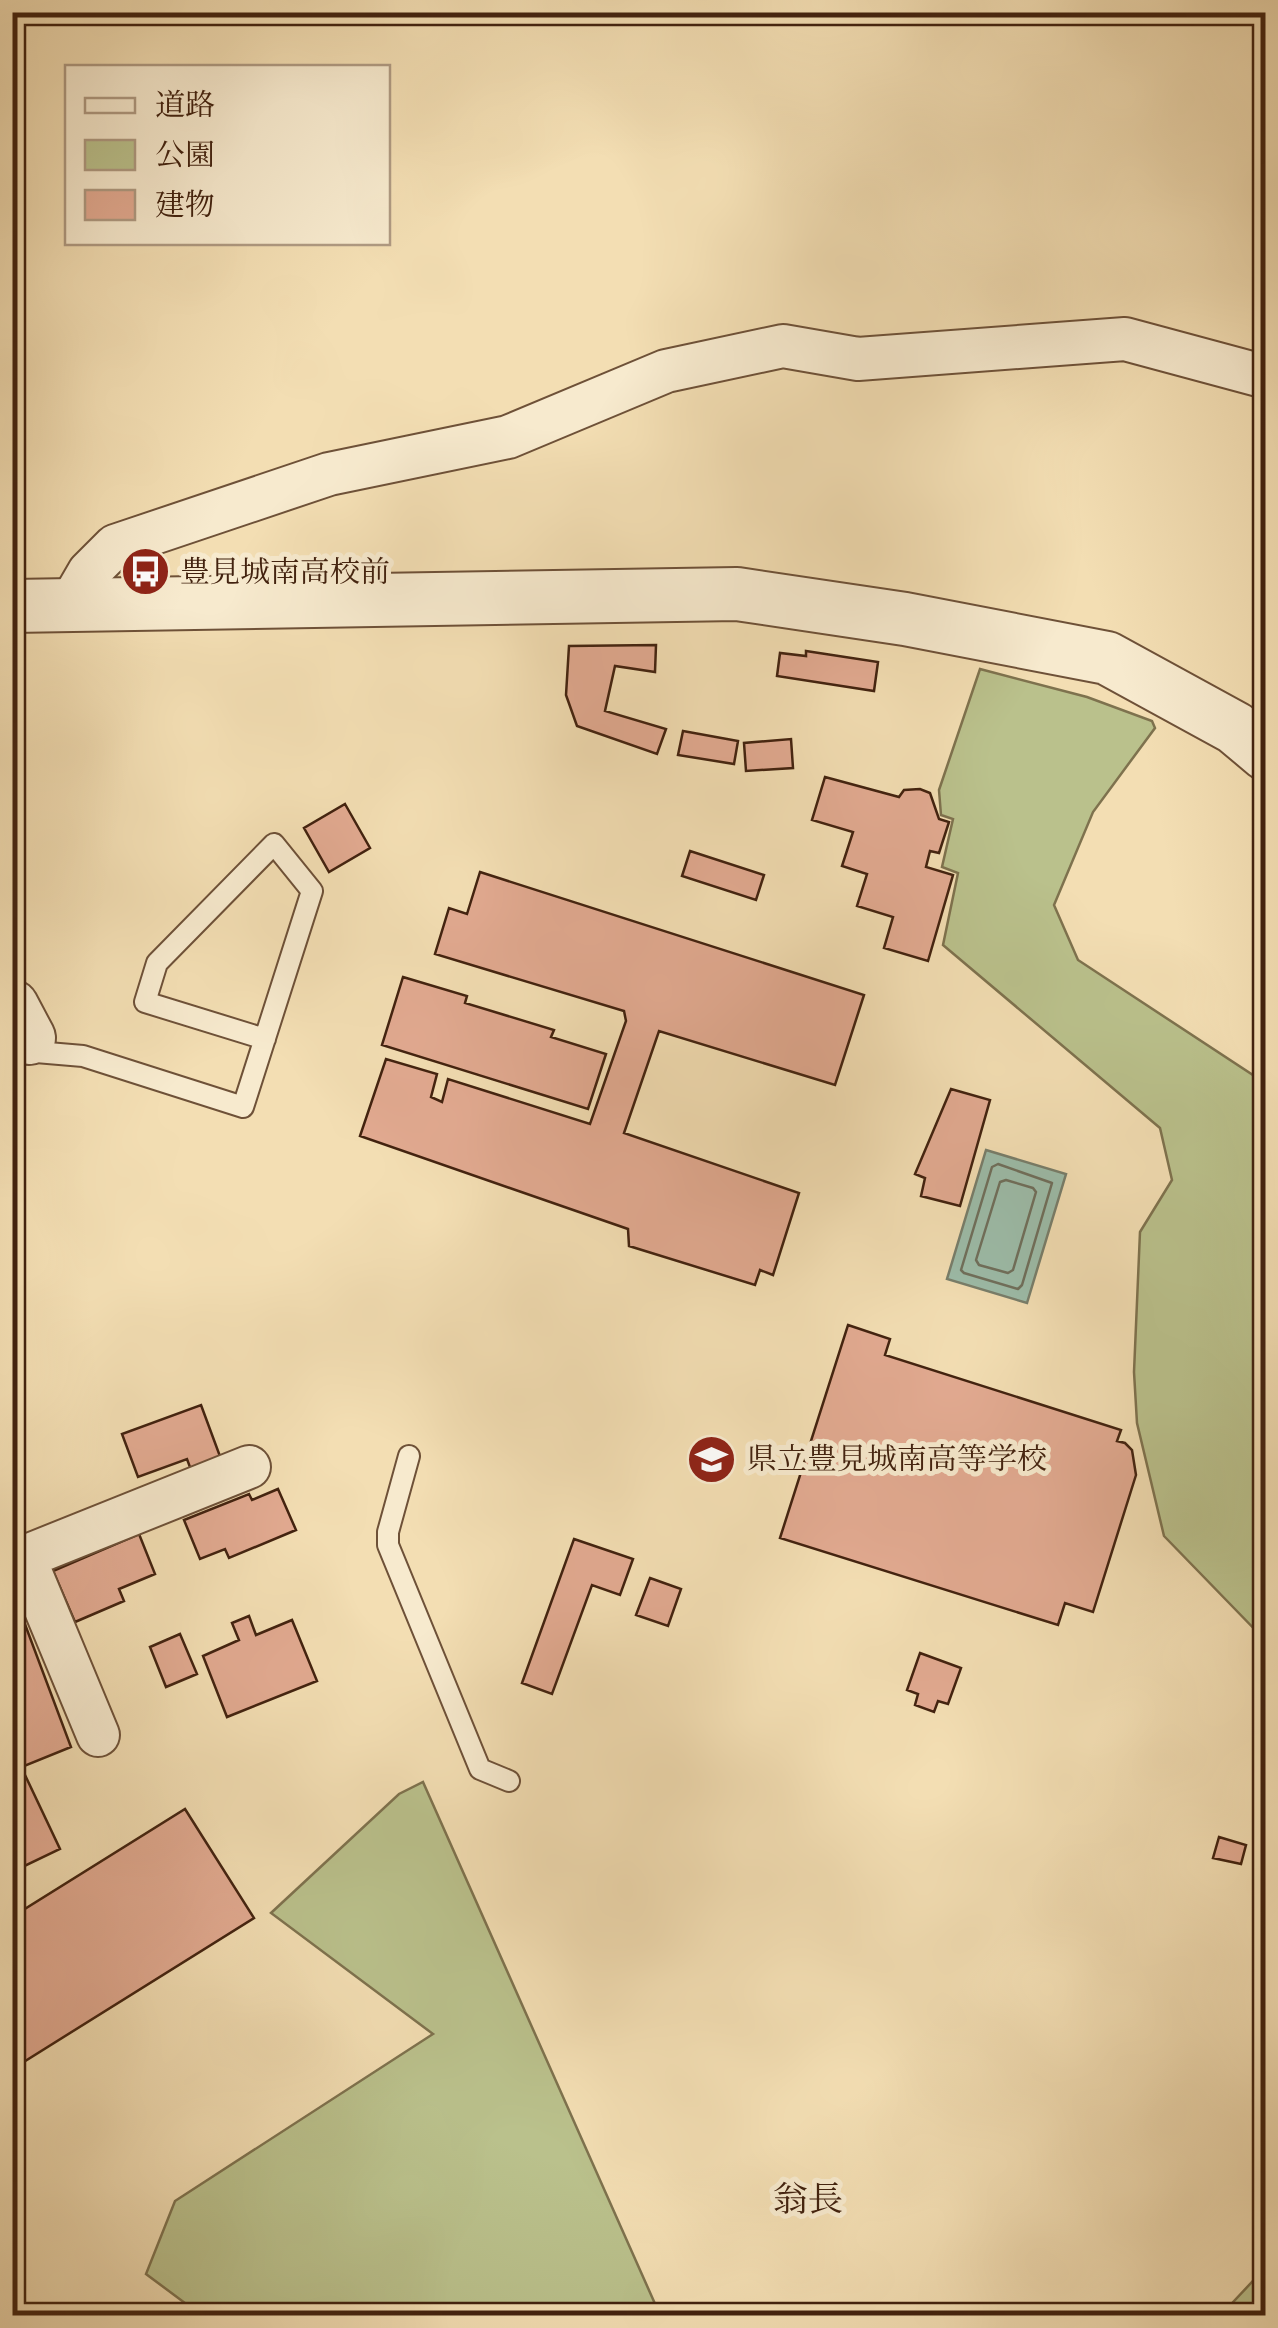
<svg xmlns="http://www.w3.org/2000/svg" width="1278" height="2328" viewBox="0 0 1278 2328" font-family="Alegreya,'Noto Serif JP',serif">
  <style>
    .green { fill: #bac18c; stroke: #7e724e; stroke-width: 2.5 }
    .water { fill: #9cbca9; stroke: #787e6b; stroke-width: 2.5 }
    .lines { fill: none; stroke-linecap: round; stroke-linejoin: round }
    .shore { stroke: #6f6f5c; stroke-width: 2.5 }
    .building { fill: #e2aa91; stroke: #42220f; stroke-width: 2.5 }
    .service-casing { stroke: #6e5138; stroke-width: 24 }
    .minor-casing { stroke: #6e5138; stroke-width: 46 }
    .tertiary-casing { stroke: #6e5138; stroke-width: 56 }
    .service { stroke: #f7eace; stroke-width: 20 }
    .minor { stroke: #f7eace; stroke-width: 42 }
    .tertiary { stroke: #f7eace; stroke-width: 52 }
    .labels { text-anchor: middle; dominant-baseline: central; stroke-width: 10; stroke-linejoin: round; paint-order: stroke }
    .poi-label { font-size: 30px; fill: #42220f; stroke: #f7eace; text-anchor: start }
    .quarter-label { font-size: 35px; fill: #42220f; stroke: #f7eace }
  </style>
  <rect width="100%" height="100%" fill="#f3deb3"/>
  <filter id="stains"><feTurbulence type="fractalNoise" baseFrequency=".002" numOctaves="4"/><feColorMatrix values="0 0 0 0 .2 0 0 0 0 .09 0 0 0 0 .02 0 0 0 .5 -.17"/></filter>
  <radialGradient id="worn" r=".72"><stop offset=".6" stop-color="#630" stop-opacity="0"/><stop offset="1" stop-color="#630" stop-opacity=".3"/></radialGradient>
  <path class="green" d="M980 669 1087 697 1152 721 1155 728 1093 812 1054 905 1078 960 1265 1083V1640L1164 1536 1137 1423 1134 1372 1140 1232 1172 1180 1160 1128 943 945 958 873 942 867 953 819 941 815 939 790Z
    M423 1782 660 2315H201L146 2274 175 2201 433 2034 271 1913 399 1794Z
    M1265 2268V2315H1221Z"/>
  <path class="water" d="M986 1150 1066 1174 1027 1303 947 1279Z"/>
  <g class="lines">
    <path class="shore" d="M998 1164 1052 1183 1022 1285 1018 1289 964 1273 961 1270 992 1167Z
      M1006 1180 1033 1188 1036 1192 1013 1270 1008 1273 979 1265 976 1260 1000 1182Z"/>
  </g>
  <path class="building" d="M656 645 655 672 615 666 605 711 666 729 657 754 577 726 566 695 569 646Z
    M806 651 878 662 874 691 777 676 780 653 806 656Z
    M683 731 738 741 734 764 678 755Z
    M791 739 793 768 746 771 744 743Z
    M825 777 899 797 904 790 920 789 930 793 939 819 949 822 939 853 930 851 926 867 953 875 928 961 884 948 893 917 857 906 867 874 842 866 853 832 812 820Z
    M345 804 370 848 329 872 304 828Z
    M690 851 764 875 756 900 682 876Z
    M480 872 864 995 835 1085 659 1031 624 1133 799 1193 773 1275 760 1270 755 1285 629 1246 628 1229 360 1136 386 1059 437 1074 431 1097 442 1102 448 1079 590 1124 626 1021 624 1011 435 954 449 908 467 914Z
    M403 977 467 996 465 1003 554 1030 551 1037 606 1054 588 1109 382 1045Z
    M951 1089 990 1100 960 1206 921 1196 925 1178 915 1174Z
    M848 1325 890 1339 885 1355 1121 1430 1117 1441 1125 1443 1132 1450 1136 1475 1093 1612 1065 1603 1058 1625 780 1538Z
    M201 1405 221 1459 191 1470 187 1459 138 1477 122 1434Z
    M278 1489 296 1530 229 1558 225 1549 200 1559 184 1520 249 1494 252 1500Z
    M139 1534 155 1574 119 1589 124 1601 75 1622 53 1571Z
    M574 1539 633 1559 620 1595 592 1585 552 1694 522 1683Z
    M650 1578 681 1589 668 1626 636 1615Z
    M14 1595 71 1747 12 1771V1596Z
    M249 1616 256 1635 292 1620 317 1681 227 1717 203 1656 239 1640 232 1623Z
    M180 1634 197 1674 166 1687 150 1647Z
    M920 1653 961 1668 948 1704 938 1701 934 1712 915 1705 918 1694 907 1690Z
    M25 1775 60 1849 12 1872V1780Z
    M185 1809 254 1918 22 2063 12 2047V1917Z
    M1219 1837 1246 1845 1241 1864 1213 1858Z"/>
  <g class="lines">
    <defs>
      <path id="service" d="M36 1052 83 1056 243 1107 312 891 274 844 157 963 145 1002 265 1039
        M409 1456 388 1532V1545L480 1769 509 1781"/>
      <path id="minor" d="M71 603 89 572 115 546 329 474 508 437 666 371 783 346 858 359 1125 339 1266 377
        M24 1557 98 1735
        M12 1562 249 1467"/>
      <path id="tertiary" d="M12 606 737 594 905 619 1107 658 1235 728 1266 754
        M12 1006 29 1038"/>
    </defs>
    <use href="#service" class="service-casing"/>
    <use href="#minor" class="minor-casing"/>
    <use href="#tertiary" class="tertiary-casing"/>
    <use href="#service" class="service"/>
    <use href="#minor" class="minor"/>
    <use href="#tertiary" class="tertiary"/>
  </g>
  <defs>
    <symbol id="bus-disc" viewBox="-11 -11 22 22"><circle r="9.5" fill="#8f2418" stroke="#f7eace"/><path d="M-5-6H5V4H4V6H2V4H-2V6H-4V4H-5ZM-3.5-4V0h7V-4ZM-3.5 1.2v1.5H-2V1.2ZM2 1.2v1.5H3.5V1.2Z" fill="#fff"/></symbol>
    <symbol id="school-disc" viewBox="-11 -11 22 22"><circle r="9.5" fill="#8f2418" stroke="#f7eace"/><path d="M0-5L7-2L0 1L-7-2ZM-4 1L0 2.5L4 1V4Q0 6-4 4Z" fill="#fff"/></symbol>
  </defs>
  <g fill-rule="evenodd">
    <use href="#bus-disc" x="118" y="544" width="55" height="55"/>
    <use href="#school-disc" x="684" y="1432" width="55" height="55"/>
  </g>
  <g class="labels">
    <g class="poi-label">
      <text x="180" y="572">豊見城南高校前</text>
      <text x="747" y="1459">県立豊見城南高等学校</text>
    </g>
    <g class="quarter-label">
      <text x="808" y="2199">翁長</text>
    </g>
  </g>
  <rect width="1278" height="2328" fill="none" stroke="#f3deb3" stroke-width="50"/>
  <rect x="15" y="15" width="1248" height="2298" fill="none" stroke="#42220f" stroke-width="5"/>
  <rect x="25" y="25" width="1228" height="2278" fill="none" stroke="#42220f" stroke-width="2.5"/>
  <rect x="65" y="65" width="325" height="180" fill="#f7eace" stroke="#af9a82" stroke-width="2.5"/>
  <rect x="85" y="98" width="50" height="15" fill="#f7eace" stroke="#af9a82" stroke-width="2.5"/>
  <text x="155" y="115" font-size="30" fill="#42220f">道路</text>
  <rect x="85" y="140" width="50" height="30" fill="#bac18c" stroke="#af9a82" stroke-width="2.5"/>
  <text x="155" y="165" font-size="30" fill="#42220f">公園</text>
  <rect x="85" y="190" width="50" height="30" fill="#e2aa91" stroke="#af9a82" stroke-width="2.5"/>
  <text x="155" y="215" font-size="30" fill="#42220f">建物</text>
  <rect width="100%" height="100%" filter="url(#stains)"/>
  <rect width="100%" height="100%" fill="url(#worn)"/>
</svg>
